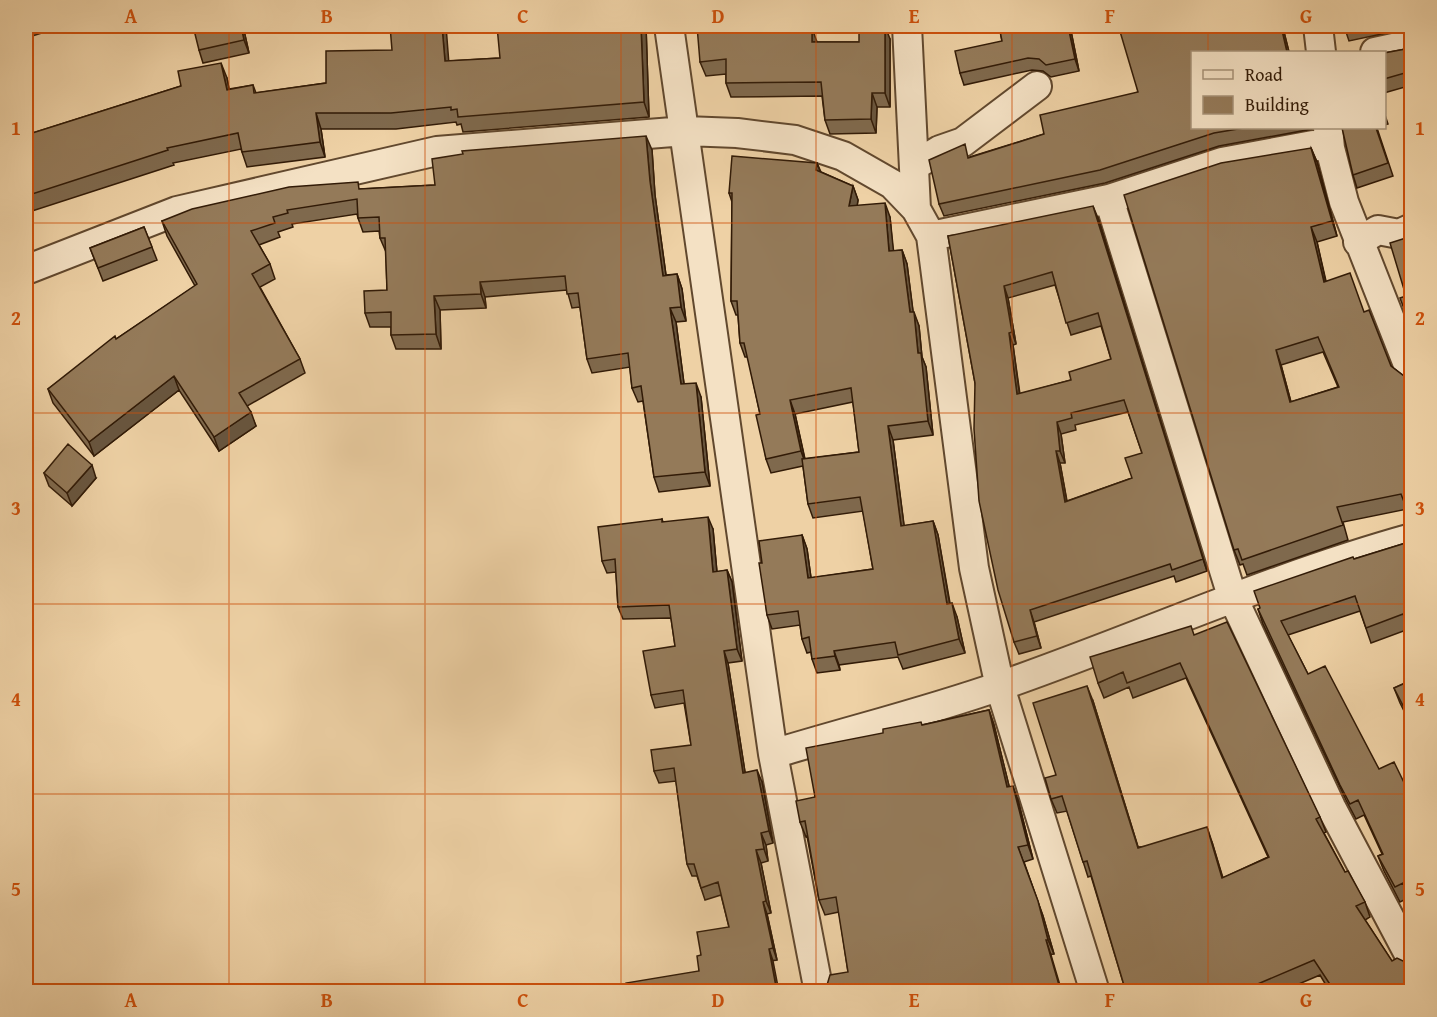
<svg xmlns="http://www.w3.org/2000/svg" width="1437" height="1017" viewBox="0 0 1437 1017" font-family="'Gentium Book Plus',serif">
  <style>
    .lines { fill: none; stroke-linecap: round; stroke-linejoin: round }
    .minor-casing { stroke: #61482e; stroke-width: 32 }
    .minor { stroke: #f4e1c4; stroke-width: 28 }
    .wall { fill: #7f694d; stroke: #321b07; stroke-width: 1.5; fill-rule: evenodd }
    .shaded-wall { fill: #68553e; stroke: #321b07; stroke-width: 1.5 }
    .building { fill: #947a59; stroke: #321b07; stroke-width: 1.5; fill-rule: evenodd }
    .grid { fill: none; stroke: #cd500b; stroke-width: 1.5; stroke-opacity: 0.55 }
    .neatline { fill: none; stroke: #cd500b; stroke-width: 2 }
    .grid-label { font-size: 20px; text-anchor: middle; font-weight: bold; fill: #cd500b }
  </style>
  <rect width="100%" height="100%" fill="#eed1a5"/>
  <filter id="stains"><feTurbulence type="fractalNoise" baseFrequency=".00333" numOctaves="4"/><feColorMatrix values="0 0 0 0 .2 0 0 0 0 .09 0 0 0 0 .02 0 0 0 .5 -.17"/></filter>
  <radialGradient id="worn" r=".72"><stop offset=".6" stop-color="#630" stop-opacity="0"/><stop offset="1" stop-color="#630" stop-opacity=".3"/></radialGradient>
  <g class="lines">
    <defs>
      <path id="minor" d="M669 26 773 754 819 992
        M907 26 916 209
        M1318 26 1321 52
        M1375 52 1412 44
        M1328 128 1330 148 1344 202 1412 375
        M914 166 940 150 963 142 1037 86
        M1109 199 1232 596 1331 807 1412 960
        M931 236 1109 199 1222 162 1313 145 1330 148
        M1358 242 1378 230 1399 234 1412 228
        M26 270 177 211 437 151 685 131 737 133 795 140 843 156 892 184 916 209 931 236 974 568 1000 687 1095 992
        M773 754C848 731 926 712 1000 686 1138 638 1271 577 1412 538"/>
    </defs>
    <use href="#minor" class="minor-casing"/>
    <use href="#minor" class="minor"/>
  </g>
  <path class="wall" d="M26 26H64L26 38Z
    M243 26 249 53 203 63 199 50Z
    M646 26 649 117 463 132 461 124 457 125 456 122 396 129H321L325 157 247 167 241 149 173 163 174 165 26 213V135L181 86 227 78 229 89 253 85 256 93 326 83 449 61 500 58Z
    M999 26H1070L1079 71 1051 77 1043 71 1032 70 964 85 960 73 1002 41Z
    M1128 26H1287L1288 31 1284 32 1289 52H1192V128H1312V129L1219 146 1105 183 944 216 939 204 970 157 1044 134 1138 92Z
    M1344 26H1410V28L1349 41Z
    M808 28 817 42H859L890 39V107H877L876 133 830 134 825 120 822 96 731 97 726 83V74L706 76 700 62Z
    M1412 48V85L1384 93V53Z
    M1384 112 1388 124 1384 125Z
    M1377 128 1393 176 1357 188 1353 175Z
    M1311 148 1317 162 1337 236 1317 242 1326 281 1364 312 1391 366 1404 376H1412V522L1407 509 1343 522 1348 540 1247 575 1243 564 1240 565 1234 550ZM1323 352 1338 387 1291 402 1281 365Z
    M652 150 655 195 666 275 677 274 682 289 686 321 676 322 684 384 701 397 710 486 659 492 654 477 643 401 638 402 632 388 630 367 592 373 587 359 580 307 572 308 567 290 485 297 486 308 440 310 441 349H396L391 335V327H370L365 313 387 290 386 252 380 238 379 231 363 232 358 218 357 214 292 224 293 227 278 232 280 237 259 245 270 264 275 279 260 287 300 359 305 373 247 406 256 426 219 451 179 390 94 456 53 403 48 389 116 339 195 286 167 236 162 221 361 189 435 185Z
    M817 163 821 172 853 186 858 200 857 206 890 217 893 251 902 250 907 264 913 312 919 326 922 357 926 367 933 435 893 440 904 526 933 521 938 535 950 603 957 617 965 653 903 669 898 657 839 665 840 670 817 673 812 659 811 652 807 653 802 639 800 625 772 629 767 615 762 563 802 535 807 549 811 578 873 569 863 511 813 518 808 504 803 466 771 473 766 459 760 414 748 357H745L740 343 738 315H736L731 301 732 202 729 193ZM853 402 859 452 805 459 795 414Z
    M1098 218 1207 571 1176 582 1174 576 1034 622 1041 648 1019 654 1014 642 975 383 948 236ZM1055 285 1071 335 1101 326 1111 359 1071 380 1020 394 1013 345 1016 344 1008 298ZM1128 412 1142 453 1132 478 1067 501 1060 463H1065L1061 434 1076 430 1075 425Z
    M144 227 157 260 103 281 90 248Z
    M44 473 96 478 72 506 49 486Z
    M662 519 663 522 713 529 717 572 727 570 732 582 742 661 728 663 745 772 762 782 773 843 766 845 768 861 761 863 771 913 767 914 777 960 699 971 701 955 729 927 721 895 705 900 697 876H692L687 864 676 781 659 783 654 771 691 745 684 703 655 708 651 695 675 646 671 618 623 619 618 607 616 572 607 573 602 561Z
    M1412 541 1409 629 1371 643 1360 611 1288 635 1308 674 1379 769 1412 799V905L1408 898 1400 902 1384 871 1378 856 1382 854 1364 815 1356 819 1346 800 1263 624 1258 609 1354 559Z
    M1194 635 1320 817 1326 832 1324 833 1345 872 1365 902 1370 917 1365 920 1412 992H1330L1320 975 1280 992H1126L1091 876 1088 877 1067 811 1057 813 1051 799 1056 775 1093 701 1138 847 1212 842 1223 878 1268 857 1186 678 1133 698 1129 687 1104 698 1098 683Z
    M1412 680V727L1400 703 1394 688Z
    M989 710 994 725 1009 786 1018 800 1033 859 1024 862 1043 916 1054 954 848 972 839 912 825 915 819 900 807 836 806 837 800 822 815 797 922 725Z"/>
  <path class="shaded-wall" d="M241 26H243L249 53 244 40Z
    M442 26H446L450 77 445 61Z
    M641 26H646L649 117 644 102Z
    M885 26 890 39V107L885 93Z
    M1068 26H1070L1079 71 1075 59Z
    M1281 26H1282L1284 32 1289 52H1287Z
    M812 28 817 42H812Z
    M221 63 227 78 232 105 227 90Z
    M872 93 877 107 876 133 871 119Z
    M316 113 321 129 325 157 320 142Z
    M646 136 652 150 655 195 668 290 663 276 650 181Z
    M1311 148 1317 162 1337 236 1332 221Z
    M817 163 822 177 816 170Z
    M853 186 858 200 855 220 849 206Z
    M885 203 890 217 895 265 889 251Z
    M1093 206 1098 218 1207 571 1203 559Z
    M1311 227 1317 242 1329 297 1324 282Z
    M902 250 907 264 915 326 910 312Z
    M677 274 682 289 686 321 681 307Z
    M480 282 485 297 486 308 481 294Z
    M1004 286 1008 298 1016 344 1012 332Z
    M434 296 440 310 441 349 436 334Z
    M670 308 676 322 686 399 681 384Z
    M914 312 919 326 922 357 926 367 933 435 928 421 918 353Z
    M1009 333 1013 345 1021 406 1017 394Z
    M1276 350 1281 365 1295 417 1290 402Z
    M174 376 179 390 94 456 89 442Z
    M696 383 701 397 710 486 705 472Z
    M790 400 795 414 806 465 801 451Z
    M251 412 256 426 219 451 214 437Z
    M1057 422 1061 434 1065 463 1060 451Z
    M888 426 893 440 906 540 901 526Z
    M1056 451 1060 463 1069 514 1065 502Z
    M92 465 96 478 72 506 67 493Z
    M708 517 713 529 718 584 713 572Z
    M933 521 938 535 952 618 947 604Z
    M802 535 807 549 813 592 808 578Z
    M727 570 732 582 742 661 737 649Z
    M952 603 957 617 965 653 959 639Z
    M1030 610 1034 622 1041 648 1037 636Z
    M724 651 728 663 747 785 743 773Z
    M834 651 839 665 840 670 835 656Z
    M1087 686 1093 701 1143 863 1138 848Z
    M989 710 994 725 1013 802 1007 787Z
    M757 770 762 782 773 843 769 831Z
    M1013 786 1018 800 1033 859 1028 845Z
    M1207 827 1212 842 1227 893 1222 878Z
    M761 833 766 845 768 861 764 849Z
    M1018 847 1043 916 1054 954 1048 940Z
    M756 850 761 863 771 913 766 901Z
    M763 902 767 914 777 960 773 948Z
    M1046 940 1051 955 1062 992H1061Z
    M769 949 773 961 779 992H777Z"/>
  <path class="building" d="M193 26H241L244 40 199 50Z
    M390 26H442L445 61 500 58 497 26H641L644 102 458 117 457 109 451 110V107L391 113H316L320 142 242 152 238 133 167 148 168 150 26 196V135L181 86 178 71 221 63 227 90 253 85 254 93 326 83V51L392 50Z
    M697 26H803V28H812V42H859V26H885V93H872L871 119 825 120 821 82 726 83V59L700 62Z
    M999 26H1068L1075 59 1046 65 1039 59 1028 58 960 73 955 51 1002 41Z
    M1128 26H1281L1287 52H1192V128H1244L1214 133 1100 170 939 204 929 160 965 144 968 158 1044 134 1040 115 1138 92 1119 28Z
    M1344 26H1360L1345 29Z
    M1411 48 1412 71 1384 79V53Z
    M1342 128H1376L1388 163 1353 175Z
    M646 136 650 181 663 276 677 274 681 307 670 308 681 384 696 383 705 472 654 477 641 386 632 388 628 353 587 359 578 293 567 294 565 276 480 282 481 294 434 296 436 334 391 335V312L365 313 364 291 387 290 385 238H380L379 217 358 218 357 199 287 210 288 213 273 217 275 223 251 231 270 264 252 274 300 359 239 393 251 412 214 437 174 376 89 442 48 389 115 336 116 339 197 284 162 221 192 209 289 187 358 182 359 189 435 185 432 159 463 154 462 151Z
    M1311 148 1332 221 1311 227 1324 282 1350 273 1364 312 1369 310 1391 366 1404 376H1412V509L1406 507 1401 494 1337 507 1343 525 1242 560 1238 549 1234 550 1124 195 1221 163ZM1318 337 1339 387 1290 402 1276 350Z
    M732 156 817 163 816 170 853 186 849 206 885 203 889 251 902 250 910 312H914L918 353H921L928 421 888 426 901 526 933 521 947 604 952 603 959 639 898 655 895 642 834 651 835 656 812 659 809 637 802 639 798 611 767 615 759 563H762L759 541 802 535 808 578 873 569 860 497 808 504 802 459 859 452 851 388 790 400 801 451 766 459 756 415 760 414 744 343H740L737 301H731L732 193H729Z
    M1093 206 1203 559 1172 570 1170 564 1030 610 1037 636 1014 642 998 590 979 501 974 429 975 383 948 236ZM1052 272 1066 323 1098 313 1111 359 1069 372 1071 380 1017 394 1009 333 1012 332 1004 286ZM1124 400 1142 453 1125 458 1132 478 1065 502 1056 451H1060L1057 422 1072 418 1071 413Z
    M144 227 152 247 98 268 90 248Z
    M1412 236V330L1400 298 1406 296 1390 243Z
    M68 444 92 465 67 493 44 473Z
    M708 517 713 572 727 570 737 649 724 651 743 773 757 770 769 831 761 833 764 849 756 850 766 901 763 902 773 948 769 949 777 992H627L626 983 699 971 697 956 701 955 697 932 729 927 718 882 701 888 694 864H687L674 768 654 771 651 750 691 745 683 690 651 695 643 651 675 646 669 605 618 607 615 559 602 561 598 527 662 519V522Z
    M1412 541V635L1403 614 1366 628 1355 596 1281 621 1308 674 1325 666 1379 769 1394 762 1412 799V901L1403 883 1395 887 1378 856 1383 854 1358 800 1350 804 1340 785 1258 609 1260 608 1254 591 1353 557 1354 559Z
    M1227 622 1320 817 1316 819 1345 872 1348 871 1365 902 1356 906 1392 961 1397 958 1405 962 1412 960V992H1335L1314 960 1239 992H1126L1087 861 1083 862 1062 796 1051 799 1045 778 1056 775 1033 703 1087 686 1138 848 1207 827 1222 878 1269 857 1180 663 1127 683 1123 672 1098 683 1090 657 1191 626 1194 635Z
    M1412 680V723L1394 688Z
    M989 710 1007 787 1013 786 1028 845 1018 847 1038 901 1048 940H1046L1061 992H829L827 985 830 975 848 972 836 897 819 900 805 821 800 822 796 801 815 797 806 748 883 733V729L921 722 922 725Z"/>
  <path class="grid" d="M229 26V992M425 26V992M621 26V992M816 26V992M1012 26V992M1208 26V52M1208 128V992M26 223H1412M26 413H1412M26 604H1412M26 794H1412"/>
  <rect width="1437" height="1017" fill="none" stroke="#eed1a5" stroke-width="66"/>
  <rect x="1191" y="51" width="195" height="78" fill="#f4e1c4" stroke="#a69278" stroke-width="1.5"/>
  <rect x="1203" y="70" width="30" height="9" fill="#f4e1c4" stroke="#a69278" stroke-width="1.5"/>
  <text x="1245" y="81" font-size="18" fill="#321b07">Road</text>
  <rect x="1203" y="96" width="30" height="18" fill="#947a59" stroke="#a69278" stroke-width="1.5"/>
  <text x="1245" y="111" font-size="18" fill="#321b07">Building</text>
  <rect x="33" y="33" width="1371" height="951" class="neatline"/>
  <g class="grid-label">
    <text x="131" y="23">A</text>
    <text x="327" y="23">B</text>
    <text x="523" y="23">C</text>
    <text x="718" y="23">D</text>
    <text x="914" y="23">E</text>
    <text x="1110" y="23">F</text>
    <text x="1306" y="23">G</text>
    <text x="16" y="135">1</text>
    <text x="1420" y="135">1</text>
    <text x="16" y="325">2</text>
    <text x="1420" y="325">2</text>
    <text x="16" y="515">3</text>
    <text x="1420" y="515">3</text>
    <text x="16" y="706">4</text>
    <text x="1420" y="706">4</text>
    <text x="16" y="896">5</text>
    <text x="1420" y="896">5</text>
    <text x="131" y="1007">A</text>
    <text x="327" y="1007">B</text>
    <text x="523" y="1007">C</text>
    <text x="718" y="1007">D</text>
    <text x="914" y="1007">E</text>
    <text x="1110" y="1007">F</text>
    <text x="1306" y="1007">G</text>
  </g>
  <rect width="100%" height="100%" filter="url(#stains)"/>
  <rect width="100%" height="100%" fill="url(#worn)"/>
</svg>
